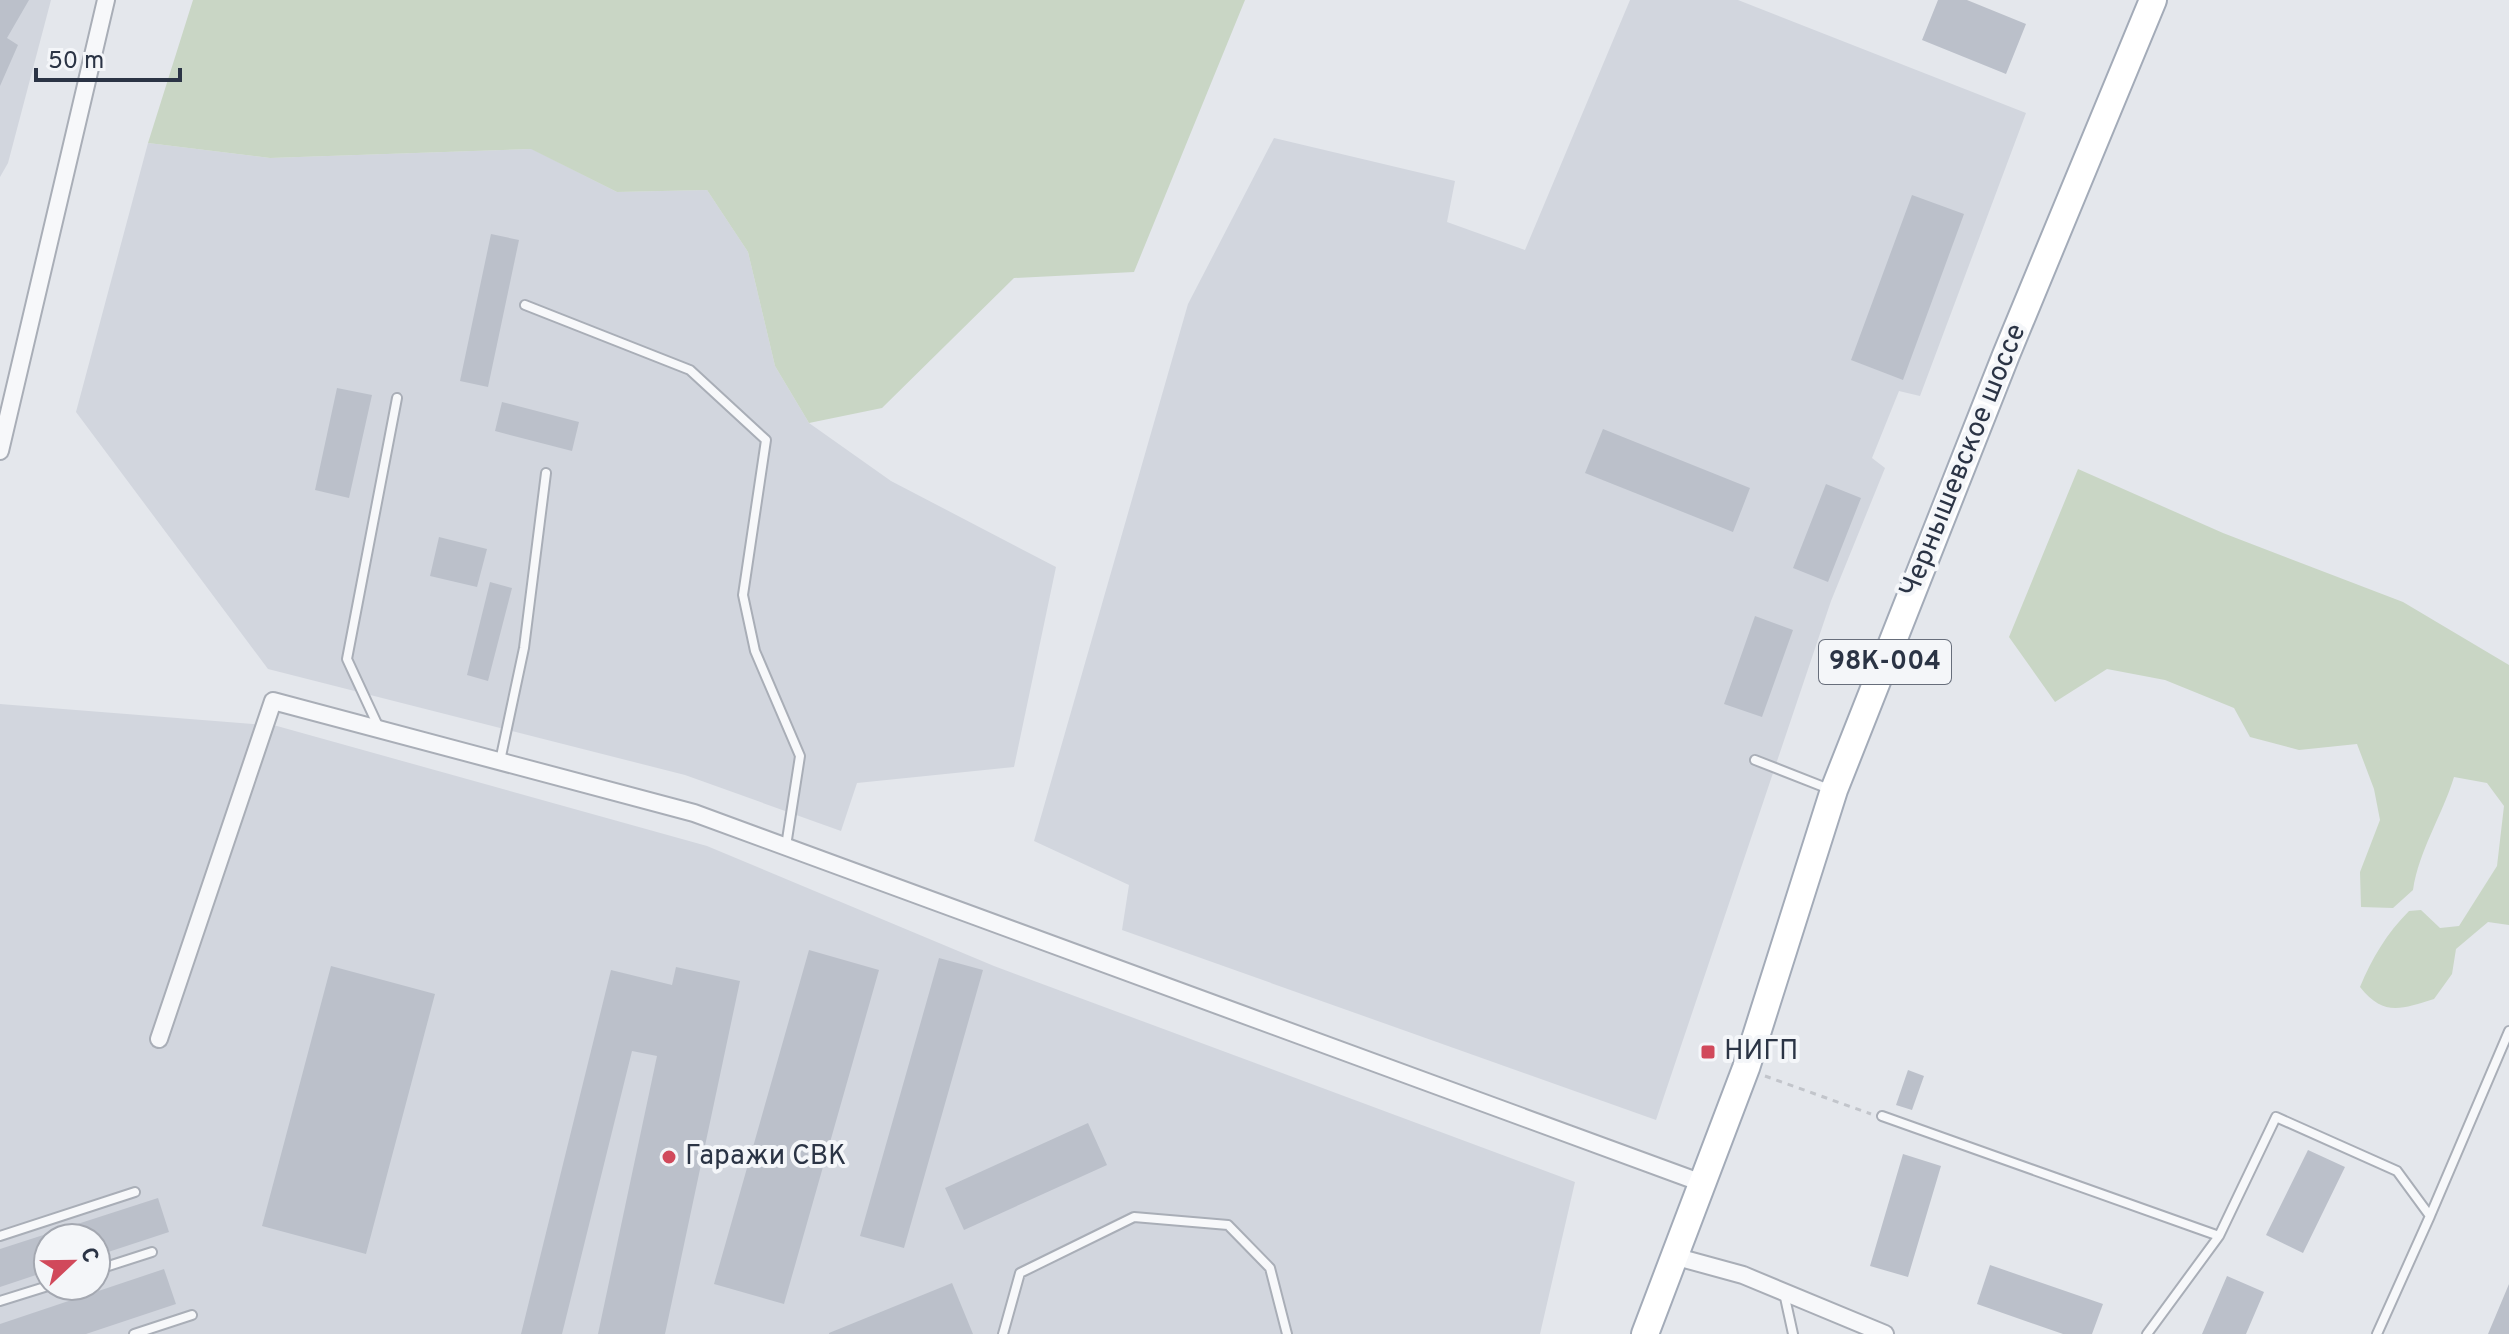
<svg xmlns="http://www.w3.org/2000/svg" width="2509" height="1334" viewBox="0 0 2509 1334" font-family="Overpass,sans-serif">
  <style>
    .built { fill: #d2d6de; fill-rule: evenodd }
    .green { fill: #c9d6c5 }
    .building { fill: #bbc0ca }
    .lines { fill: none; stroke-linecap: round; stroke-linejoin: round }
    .lane-casing { stroke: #a9aeb7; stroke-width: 12 }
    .street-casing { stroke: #a9aeb7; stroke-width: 20 }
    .primary-casing { stroke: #a3abb8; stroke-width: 30 }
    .path { stroke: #c2c5cb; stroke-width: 3; stroke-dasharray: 6 6; stroke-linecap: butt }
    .lane { stroke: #f7f8fa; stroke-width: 8 }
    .street { stroke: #f7f8fa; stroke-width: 16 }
    .primary { stroke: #fff; stroke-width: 26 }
    .poi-dot { fill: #d1495b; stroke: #f4f6f9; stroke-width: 3 }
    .labels { text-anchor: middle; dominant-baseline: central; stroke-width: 8; stroke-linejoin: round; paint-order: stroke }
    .shield { fill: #f4f6f9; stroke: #676e7b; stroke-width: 2 }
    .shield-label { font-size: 26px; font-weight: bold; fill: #2b3445 }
    .street-label { font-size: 28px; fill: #2b3445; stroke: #f4f6f9 }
    .poi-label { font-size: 28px; fill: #2b3445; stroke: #f4f6f9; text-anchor: start }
  </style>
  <rect width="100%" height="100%" fill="#e4e7ec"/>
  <path class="built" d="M0 0H51L8 163 0 177Z
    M1630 0H1738L2026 113 1920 396 1899 391 1872 458 1885 468 1831 601 1656 1120 1122 930 1129 885 1034 841 1188 304 1274 138 1455 181 1447 222 1525 250Z
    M148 143 270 158 532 149 617 192 707 190 748 252 775 366 809 423 891 481 1056 567 1014 767 857 783 841 831 685 775 268 669 76 412Z
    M0 704 277 726 707 846 994 966 1575 1182 1540 1334H0ZM48 1238H96V1286H48Z"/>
  <path class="green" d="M193 0H1245L1134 272 1014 278 882 408 809 423 775 366 748 252 707 190 617 192 531 149 270 158 148 143Z
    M2078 469 2223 533 2403 602 2509 665V925L2488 922 2456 949 2452 974 2434 999C2401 1009 2384 1017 2360 987 2372 958 2387 933 2409 911L2421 910 2440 928 2459 926 2497 866 2504 806 2487 783 2454 777C2442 816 2419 850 2413 890L2393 908 2361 907 2360 872 2380 820 2374 789 2357 744 2299 750 2250 737 2234 708 2165 680 2107 669 2055 702 2009 637Z"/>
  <path class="building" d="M0 0H29L7 38 18 45 0 86Z
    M1938 0H1967L2026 24 2006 74 1922 40Z
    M1912 195 1964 214 1903 380 1851 360Z
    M491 234 519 240 488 387 460 381Z
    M337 388 372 395 349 498 315 490Z
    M502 402 579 422 572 451 495 431Z
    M1603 429 1750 488 1733 532 1585 473Z
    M1826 484 1861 498 1828 582 1793 568Z
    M439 537 487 549 477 587 430 576Z
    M490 582 512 588 488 681 467 675Z
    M1755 616 1793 630 1762 717 1724 704Z
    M809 950 879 970 784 1304 714 1284Z
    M939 958 983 970 904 1248 860 1236Z
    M331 966 435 994 366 1254 262 1226Z
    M676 967 740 981 665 1334H598L657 1056 632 1051 562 1334H521L611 970 672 985Z
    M1908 1070 1924 1076 1912 1110 1896 1105Z
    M1088 1123 1107 1165 964 1230 945 1188Z
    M2308 1150 2345 1167 2303 1253 2266 1235Z
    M1903 1154 1941 1166 1908 1277 1870 1266Z
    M158 1198 169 1232 96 1256V1238H48V1271L0 1287V1249Z
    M1990 1265 2103 1304 2092 1334H2063L1977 1304Z
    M164 1269 176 1304 86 1334H0V1324Z
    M2227 1276 2264 1292 2246 1334H2202Z
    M952 1283 973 1334H829V1333Z
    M2509 1284V1334H2488Z"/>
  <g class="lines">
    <defs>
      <path id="lane" d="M525 305 690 370 766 440 743 595 755 651 800 756 786 846
        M379 728 347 659 397 398
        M1755 760 1829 789
        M500 761 524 648 546 473
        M1882 1116 2219 1236
        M2430 1216 2509 1031
        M0 1236 135 1192
        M96 1270 152 1252
        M1784 1293 1793 1334
        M0 1301 48 1286
        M134 1334 192 1315
        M1003 1334 1020 1273 1134 1217 1228 1225 1270 1268 1287 1334
        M2147 1334 2219 1236 2276 1117 2397 1171 2430 1216 2377 1334"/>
      <path id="street" d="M0 451 106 0
        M159 1039 273 701 694 813 1702 1183
        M1677 1257 1743 1275 1885 1334"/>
      <path id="primary" d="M1645 1334 1746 1068 1834 790 2006 355 2153 0"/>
    </defs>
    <use href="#lane" class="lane-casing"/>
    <use href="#street" class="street-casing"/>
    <use href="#primary" class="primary-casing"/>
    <path class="path" d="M1765 1076 1871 1114"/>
    <use href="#lane" class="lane"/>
    <use href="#street" class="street"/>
    <use href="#primary" class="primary"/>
  </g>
  <g class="poi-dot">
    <rect x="1700" y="1044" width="16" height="16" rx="4"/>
    <circle cx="669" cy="1157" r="8"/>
  </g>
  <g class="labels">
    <rect class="shield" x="1819" y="640" width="132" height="44" rx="6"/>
    <g class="shield-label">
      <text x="1885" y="662">98К-004</text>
    </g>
    <g class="street-label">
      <text transform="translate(1964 461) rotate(-68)">Чернышевское шоссе</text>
    </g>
    <g class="poi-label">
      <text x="1724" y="1052">НИГП</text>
      <text x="685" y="1157">Гаражи СВК</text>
    </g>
  </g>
  <g transform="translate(72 1262) rotate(68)"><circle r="38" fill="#f4f6f9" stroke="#a4a8b1" stroke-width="2"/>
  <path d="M0-6L14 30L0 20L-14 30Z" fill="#d1495b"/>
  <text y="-12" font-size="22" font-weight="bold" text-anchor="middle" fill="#2b3445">С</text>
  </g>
  <path d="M36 68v12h144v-12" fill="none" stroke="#2b3445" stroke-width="4"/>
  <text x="48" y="68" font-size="24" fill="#2b3445" stroke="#f4f6f9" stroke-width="6" paint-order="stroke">50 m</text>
</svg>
